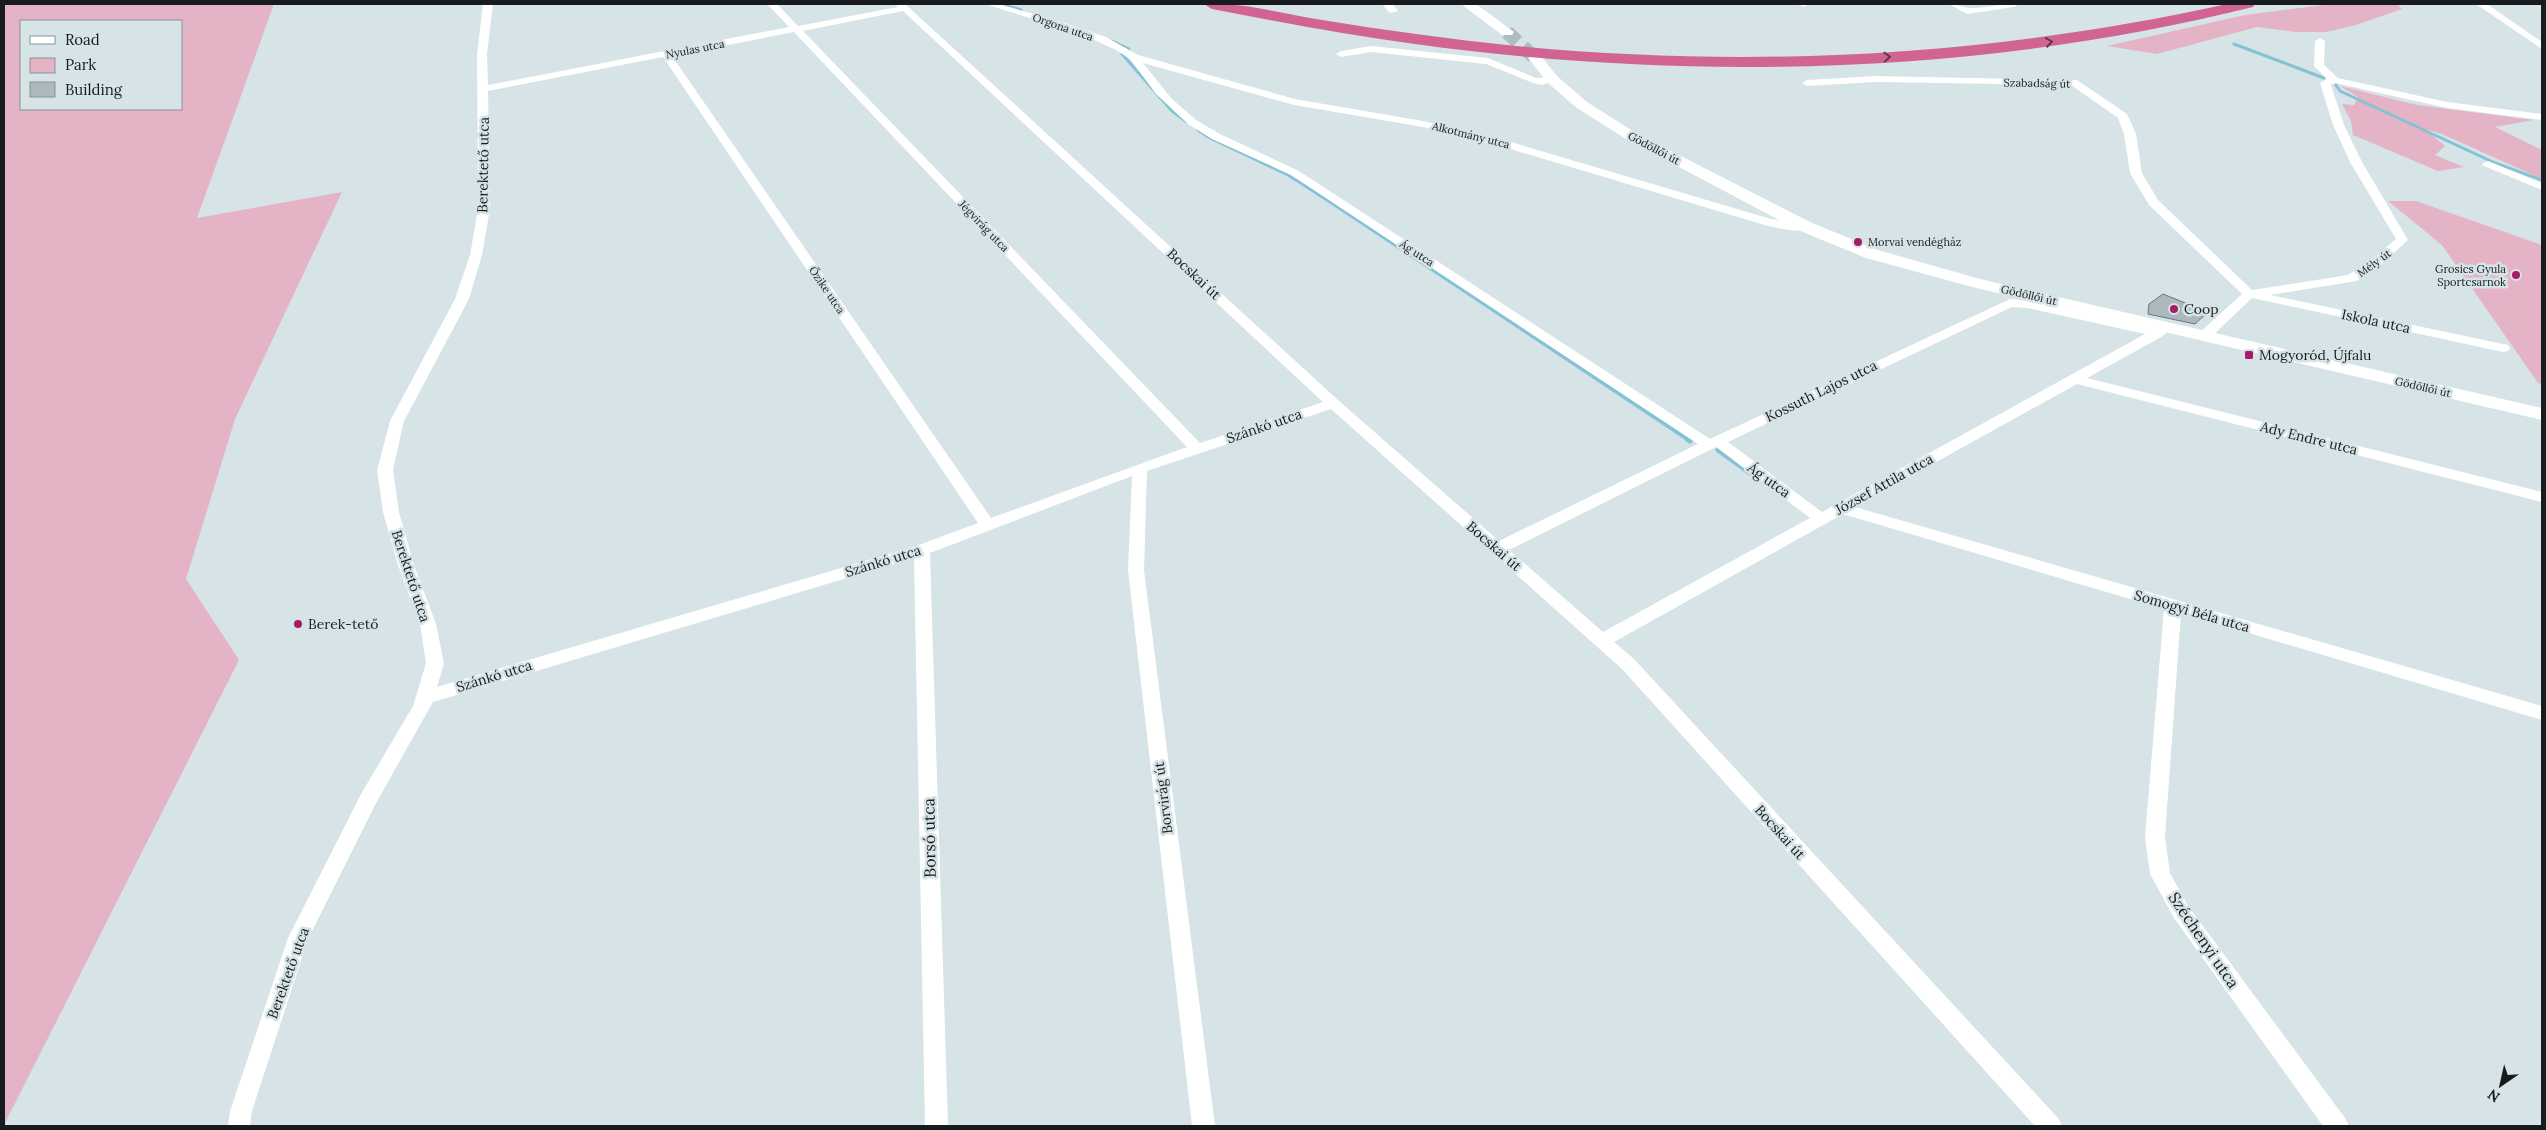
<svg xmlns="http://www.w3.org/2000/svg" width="2546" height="1130" viewBox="0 0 2546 1130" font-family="Lora,serif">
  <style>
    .green { fill: #e5b3c6; fill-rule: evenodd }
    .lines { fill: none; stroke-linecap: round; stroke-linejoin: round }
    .stream-far2 { stroke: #84c2d5; stroke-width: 3 }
    .stream-far1 { stroke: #84c2d5; stroke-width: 4 }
    .stream { stroke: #84c2d5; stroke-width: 5 }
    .building { fill: #acb8bc; stroke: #6a7579 }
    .secondary-tunnel { stroke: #b0bbbf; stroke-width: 14; stroke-dasharray: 14 8; stroke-linecap: butt }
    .street { fill: #fff; fill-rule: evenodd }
    .secondary { fill: #fff; fill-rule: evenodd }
    .highway { fill: #d26494; fill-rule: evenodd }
    .oneway { stroke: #62384d }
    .poi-dot { fill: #a51d65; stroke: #d6e3e7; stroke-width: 2 }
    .labels { text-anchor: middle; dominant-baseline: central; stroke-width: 5; stroke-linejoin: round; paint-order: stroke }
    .far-street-label { font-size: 11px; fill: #171b1d; stroke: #d6e3e7 }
    .far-poi-label { font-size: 11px; fill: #171b1d; stroke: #d6e3e7; text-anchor: start }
    .street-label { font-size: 14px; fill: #171b1d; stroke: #d6e3e7 }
    .poi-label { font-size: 14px; fill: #171b1d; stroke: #d6e3e7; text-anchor: start }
    .near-street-label { font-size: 16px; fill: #171b1d; stroke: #d6e3e7 }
  </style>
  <rect width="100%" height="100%" fill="#d6e3e7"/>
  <path class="green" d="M4 4H274L197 218 342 192 235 419 186 579 239 660 4 1125ZM181 21V109H21V21Z
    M2332 4H2397L2402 9 2356 25 2326 32H2296L2257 27 2157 54 2107 46 2245 15Z
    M2340 86 2417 105 2533 120 2495 127 2542 150V179L2442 134 2425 129 2445 146 2435 155 2464 167 2438 171 2353 135 2351 121 2342 104 2354 105 2358 97Z
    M2388 201H2416L2542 245V384L2538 383 2442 245Z"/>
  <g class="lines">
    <path class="stream-far2" d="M1000 4 1021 10
      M1112 41 1129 49
      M2234 44 2324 78
      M1122 54 1172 111 1187 122
      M2336 85 2340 91 2495 163 2542 180
      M1198 130 1210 138 1288 175 1321 196"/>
    <path class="stream-far1" d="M1319 194 1689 440"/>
    <path class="stream" d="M1687 439 1690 441
      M1718 450 1754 476"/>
  </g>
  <path class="building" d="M2163 294 2190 305 2208 312 2195 324 2148 314 2149 304Z"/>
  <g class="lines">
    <path class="secondary-tunnel" d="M1507 32 1535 58"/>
    <path class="street" d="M483 4H493L487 54 488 85 789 27 767 4H777L798 26 898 7 895 4H905L1338 400 1499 541 1698 444 1291 175 1212 139 1188 124 1156 94 1130 59 1116 50 1081 34 985 4H999L1068 24 1106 37 1138 55 1295 99 1423 121 1494 137 1771 219 1808 223 1810 226C1801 235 1780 228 1768 226L1487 142 1423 127 1294 105 1143 63 1171 98 1196 120 1220 134 1299 171 1710 439 2010 299 2027 300 2156 328H2166L2168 331 2163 336 2087 378 2542 492V502L2077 384 1855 507 2542 706V720L2181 613 2165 837 2170 873 2188 906 2345 1118 2349 1126H2323L2174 918 2150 874 2145 837 2164 609 1843 514 1614 642 1634 659 2058 1118 2062 1126H2035L1622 669 1331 409 1147 471 1144 570 1215 1126H1192L1128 570 1132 476 930 553 948 1126H925L914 558 433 702 375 805 308 939 252 1111 250 1126H228L230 1111 288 938 361 794 413 706 426 663 420 624 398 565 383 512 377 470 390 421 455 299 470 255 478 209 477 54ZM903 11 1323 402 1200 443 803 31ZM794 32 1187 447 991 518 672 56ZM663 57 978 523 916 546 437 687 444 663 436 624 414 565 399 512 393 470 404 421 469 299 482 255 490 209 488 91ZM2012 307 2027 308 2145 334 1822 512 1728 442ZM1716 447 1810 518 1603 632 1509 550Z
      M1382 4H1392L1398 11 1390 13Z
      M1797 4H1809L1804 7Z
      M1949 4C1957 4 1962 7 1969 8 1981 9 2003 3 2019 4L2014 7 1967 14Z
      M2476 4H2487L2542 42V49Z
      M2320 38 2325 41 2324 65 2338 78 2447 102 2542 114V120L2447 108 2335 83 2331 85 2344 125 2362 162 2408 240 2382 264 2357 281 2270 295 2503 344 2508 345 2510 348 2508 351 2503 352 2252 298 2209 339H2199L2197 336 2199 333 2242 294 2149 205 2130 173 2124 134 2118 118 2071 85 1875 82 1807 86 1802 83 1807 80 1875 76 2077 80 2127 114 2136 134 2142 173 2158 200 2252 290 2348 275 2374 258 2396 239 2350 162 2333 125 2320 83 2327 79 2314 66 2315 41Z
      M1371 46 1488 58 1536 78 1553 77 1558 80 1542 85 1533 83 1486 64 1371 52 1341 57 1336 54 1341 51Z
      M2488 161 2542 183V190L2484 166 2482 164Z"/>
    <path class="secondary" d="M1461 4H1476L1514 32 1512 35H1502Z
      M1535 54 1540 55 1558 77 1587 102 1636 133 1810 222 1878 250 1980 279 2542 408V420L1976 288 1866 258 1798 230 1626 139 1577 108 1548 83 1528 58Z"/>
    <path class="highway" d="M1204 4C1242 2 1279 13 1316 19 1383 30 1449 39 1516 46 1757 69 1991 56 2227 4H2255L2253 7C1979 75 1693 82 1415 44 1347 35 1279 22 1212 9Z"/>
  </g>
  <defs><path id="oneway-chevron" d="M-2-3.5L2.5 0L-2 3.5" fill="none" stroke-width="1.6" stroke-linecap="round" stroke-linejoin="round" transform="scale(1.25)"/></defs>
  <g class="oneway">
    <use href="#oneway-chevron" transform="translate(2049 42) rotate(-8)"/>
    <use href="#oneway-chevron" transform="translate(1887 57) rotate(-3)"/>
  </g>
  <g class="poi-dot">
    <circle cx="1858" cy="242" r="5"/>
    <circle cx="2516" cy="275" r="5"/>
    <circle cx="2174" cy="309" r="5"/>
    <rect x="2244" y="350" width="10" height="10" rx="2.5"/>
    <circle cx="298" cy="624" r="5"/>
  </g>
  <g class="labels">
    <g class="far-street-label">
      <text transform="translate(1063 27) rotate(19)">Orgona utca</text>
      <text transform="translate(695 49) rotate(-11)">Nyulas utca</text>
      <text transform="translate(2037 83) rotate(1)">Szabadság út</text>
      <text transform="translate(1471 135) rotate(14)">Alkotmány utca</text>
      <text transform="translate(1654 148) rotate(28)">Gödöllői út</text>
      <text transform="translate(984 226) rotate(46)">Jégvirág utca</text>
      <text transform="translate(1417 253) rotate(33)">Ág utca</text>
      <text transform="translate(2374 263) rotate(-36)">Mély út</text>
      <text transform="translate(827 290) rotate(56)">Őzike utca</text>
      <text transform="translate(2029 295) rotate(13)">Gödöllői út</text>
      <text transform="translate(2423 387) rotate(13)">Gödöllői út</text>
    </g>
    <g class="far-poi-label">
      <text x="1868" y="242">Morvai vendégház</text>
      <text x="2506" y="269" text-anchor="end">Grosics Gyula<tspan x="2506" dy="13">Sportcsarnok</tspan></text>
    </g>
    <g class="street-label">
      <text transform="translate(483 165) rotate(-89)">Berektető utca</text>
      <text transform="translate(1194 274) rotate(43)">Bocskai út</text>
      <text transform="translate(2376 321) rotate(12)">Iskola utca</text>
      <text transform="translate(1821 391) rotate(-26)">Kossuth Lajos utca</text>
      <text transform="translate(1264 426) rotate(-19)">Szánkó utca</text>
      <text transform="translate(2309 438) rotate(14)">Ady Endre utca</text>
      <text transform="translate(1769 480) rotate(36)">Ág utca</text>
      <text transform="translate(1884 484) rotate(-29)">József Attila utca</text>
      <text transform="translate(1494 546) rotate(41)">Bocskai út</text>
      <text transform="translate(883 561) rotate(-17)">Szánkó utca</text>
      <text transform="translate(411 576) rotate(72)">Berektető utca</text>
      <text transform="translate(2192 611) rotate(16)">Somogyi Béla utca</text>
      <text transform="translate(494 676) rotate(-17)">Szánkó utca</text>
      <text transform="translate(1163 798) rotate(-97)">Borvirág út</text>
      <text transform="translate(1780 832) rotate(48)">Bocskai út</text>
      <text transform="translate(288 973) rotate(-70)">Berektető utca</text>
    </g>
    <g class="poi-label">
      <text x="2184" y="309">Coop</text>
      <text x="2259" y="355">Mogyoród, Újfalu</text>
      <text x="308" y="624">Berek-tető</text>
    </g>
    <g class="near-street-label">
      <text transform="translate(929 838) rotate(-91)">Borsó utca</text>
      <text transform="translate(2204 940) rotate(56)">Széchenyi utca</text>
    </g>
  </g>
  <rect width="2546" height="1130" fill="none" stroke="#171b1d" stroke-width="10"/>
  <rect x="20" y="20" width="162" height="90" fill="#d6e3e7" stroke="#8a9396"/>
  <rect x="30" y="36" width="25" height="8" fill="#ffffff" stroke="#8a9396"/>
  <text x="65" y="45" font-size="15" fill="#171b1d">Road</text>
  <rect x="30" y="58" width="25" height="15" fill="#e5b3c6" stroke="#8a9396"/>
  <text x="65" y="70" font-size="15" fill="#171b1d">Park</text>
  <rect x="30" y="82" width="25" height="15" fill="#acb8bc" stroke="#8a9396"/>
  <text x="65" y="95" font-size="15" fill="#171b1d">Building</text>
  <g transform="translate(2501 1085) rotate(214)" stroke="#d6e3e7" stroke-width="4" paint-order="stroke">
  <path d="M0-4L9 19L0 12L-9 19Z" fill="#171b1d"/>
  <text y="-8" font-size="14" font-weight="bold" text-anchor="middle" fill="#171b1d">N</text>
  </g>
</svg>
